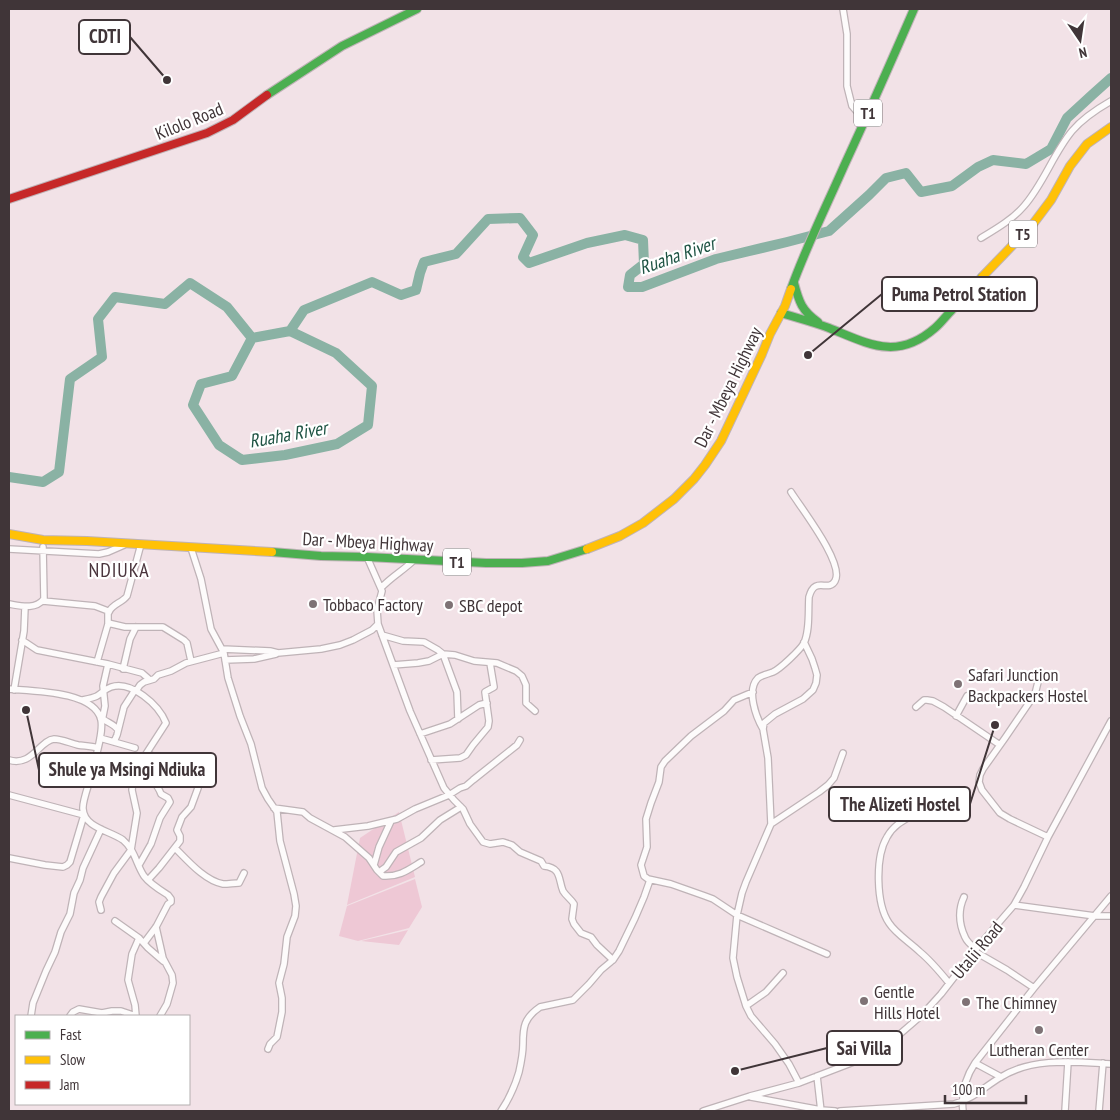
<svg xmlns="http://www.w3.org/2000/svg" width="1120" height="1120" viewBox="0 0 1120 1120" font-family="'PT Sans Narrow',sans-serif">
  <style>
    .green { fill: #eec8d5 }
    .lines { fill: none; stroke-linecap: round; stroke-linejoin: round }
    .river { stroke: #8ab2a4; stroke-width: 10 }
    .street-casing { stroke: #bfb3b7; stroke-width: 8 }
    .fast-casing { stroke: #bfb3b7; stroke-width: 10 }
    .slow-casing { stroke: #bfb3b7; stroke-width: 10 }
    .jam-casing { stroke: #bfb3b7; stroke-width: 10 }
    .street { stroke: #fdfbfb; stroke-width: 5.5 }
    .fast { stroke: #4caf50; stroke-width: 8 }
    .slow { stroke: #ffc107; stroke-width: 8 }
    .jam { stroke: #c62828; stroke-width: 8 }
    .poi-dot { fill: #7e7275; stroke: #fff; stroke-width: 2 }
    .labels { text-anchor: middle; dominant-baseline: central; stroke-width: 4.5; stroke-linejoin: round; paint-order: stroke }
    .shield { fill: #fff; stroke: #797274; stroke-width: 1 }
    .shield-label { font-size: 16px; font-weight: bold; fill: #403538 }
    .street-label { font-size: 18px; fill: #403538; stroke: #fff }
    .poi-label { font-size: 18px; fill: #403538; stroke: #fff; text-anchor: start }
    .water-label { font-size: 19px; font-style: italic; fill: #1e5343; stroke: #fff }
    .quarter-label { font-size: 20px; letter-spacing: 1px; fill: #4b353d; stroke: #fff }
    .leader { fill: none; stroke: #403538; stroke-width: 2 }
    .callout-dot { fill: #403538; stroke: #fff; stroke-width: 2 }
    .callout { fill: #fff; stroke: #403538; stroke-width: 2 }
    .callout-label { font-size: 19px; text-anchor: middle; font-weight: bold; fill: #403538 }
  </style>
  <rect width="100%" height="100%" fill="#f2e2e7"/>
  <path class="green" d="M399 812 415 877 347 905 360 838Z
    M415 879 422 907 409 928 358 941 339 936 347 906Z
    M408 930 399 945 361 941 391 934Z"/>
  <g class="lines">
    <path class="river" d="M252 338 232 376 201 384 193 405 219 445 242 460 285 455 337 444 368 425 372 386 336 353 290 331
      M9 477 43 482 59 472 70 379 102 357 98 319 115 297 165 304 190 283 227 307 252 338 290 331 304 310 372 282 401 295 416 290 420 273 424 262 456 254 488 219 520 218 533 235 523 257 529 263 587 243 625 235 643 240 644 264 630 275 628 287H642L716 259 787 242 829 231 869 195 886 178 906 173 921 192 952 186 978 167 993 160 1026 164 1051 149 1067 118 1092 95 1111 78"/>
    <defs>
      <path id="street" d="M843 9 847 34V86L852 106 865 121
        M981 238C996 229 1013 219 1024 206 1044 183 1053 154 1072 131 1083 118 1097 109 1111 101
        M191 548 201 579 211 629 224 653 228 678 240 716 251 744 262 788 268 799 277 812 280 841 294 894 296 906 295 916 287 937 284 964 279 983 282 998V1012L277 1037 270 1044 268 1049
        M9 549 99 554 108 552 124 545
        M367 557 382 591 377 610 378 624 410 711 444 788 454 800 463 809 470 824 483 842 490 844 503 842 512 845 520 852 541 861 544 866C562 868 558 879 563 891 566 896 571 899 574 904L572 919 574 924 581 933 591 937 597 945 613 960
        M381 588C391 577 404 570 414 560
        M43 601 95 606 108 611V624L97 662
        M9 604C21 606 35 610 44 599L43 547
        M109 612C112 604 122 603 127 596L141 544
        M108 623 125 627H163L184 640 187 643 191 661
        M382 635 403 641 424 642 438 650 443 654 457 692 458 719
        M22 640 37 650 108 664 142 673 150 680
        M222 649 270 651 278 653 321 649 340 645 353 640 372 630 378 624
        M225 660 254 659 276 654
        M393 665 418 663 429 661 443 654 455 655 474 661 497 663 516 671 522 676 526 685V703L535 711
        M123 669 130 639 136 627
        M1038 682 1035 694 1005 738 983 769 980 775 979 782 982 790 1000 813 1010 819 1048 837
        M9 689C32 691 95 691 101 720 104 733 94 762 91 776 89 784 82 802 83 809 84 828 111 831 123 840 135 850 136 864 144 876 150 884 160 890 168 895L171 899V902L168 904 156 927 144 943
        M14 690 24 631 25 607
        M136 691 140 685 144 682 154 679 158 675 171 671 186 663 224 653
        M753 692 734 700 724 711 691 736 665 761 661 767 659 782 651 803 646 819 647 847 641 865 644 876 648 879 671 884 705 896 713 899 737 915 827 954
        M82 700C87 699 93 698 97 696 102 693 105 689 111 687 131 680 159 705 166 723L144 757 133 781 132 790 137 813 131 850 114 873 101 897 99 902 101 910
        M916 707 924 700H927L933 701 944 707 1000 745
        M956 716 967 696
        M103 719C108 723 114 724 118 730
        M102 721 105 706 103 686 108 664
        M763 729C756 717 746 690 758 678 762 675 768 674 773 672 780 669 800 650 804 643 810 630 808 612 809 597 815 575 828 593 835 581 845 564 801 508 791 492
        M420 734 450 724 479 705 487 703
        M100 738 135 748
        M114 742 117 735 124 707 135 690
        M148 753 163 763 172 773 187 779 197 786 198 788 191 807 182 817 177 830 180 836V841L159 868 148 880
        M95 757 124 760 126 762 128 768 135 775
        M9 760C32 767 40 740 54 739 61 739 70 743 78 745 84 746 91 746 98 748
        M431 760 460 758 466 755 473 745 488 727 489 721 485 692 494 687 490 663
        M137 771C149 778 156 781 161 794L168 798 170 802 160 818 151 844 139 865
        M9 795 84 815 70 862 67 865 63 867 45 865 9 858
        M274 808 303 812 310 818 345 837 369 858 377 870 383 876C399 877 408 870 421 862
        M913 815C902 821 893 826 887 837 875 857 876 904 889 923 896 934 911 943 920 952 931 961 940 972 949 983
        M771 824 819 792 828 785 834 778 843 753
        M334 830 368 826 397 819 415 809 449 795 460 788 466 786 473 780 517 745 520 740
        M175 848C187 860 205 881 223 884 229 884 234 883 239 883L244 873
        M374 865 379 847 391 821
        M379 872 386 867 396 852 421 838 440 820 461 807
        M964 897C958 910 959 924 965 937 967 942 972 946 976 949
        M1014 905 1095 916H1111
        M115 921 139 938 148 948 163 961
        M156 927 163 958 172 975 173 983 167 1004 160 1016
        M974 951 1007 970 1034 988
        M746 1006 766 992 783 973
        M31 1016 33 1003 46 971 55 952 61 932 70 914 74 893 80 880 83 868 101 829
        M70 1016 73 1012 79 1009 102 1013 112 1011H121L136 1016
        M136 1016 135 1005 128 980 132 954 139 938
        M975 1063 1001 1077
        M817 1076 821 1111
        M799 1083 789 1064 775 1044 751 1016 746 1006 737 977 733 958 737 915 742 893 746 882 771 824 768 758 763 729 764 723 775 714 803 699 813 690 816 683 817 675 815 668 812 659 804 642
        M751 1097 821 1110 835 1111
        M501 1111C509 1099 515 1086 519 1072 521 1063 523 1053 523 1044 523 1027 524 1018 540 1007L573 1000 589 984 601 970 613 960 619 951 635 918 644 897 650 880
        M703 1111 750 1096 799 1083 859 1060 893 1040 922 1015 941 994 976 949 1014 905 1024 887 1048 837 1111 721
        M840 1111 954 1104C973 1099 984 1087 1001 1077 1033 1057 1075 1062 1111 1064
        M963 1111C961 1093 965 1078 975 1063L1034 988 1111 896
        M1065 1111 1068 1062
        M1099 1111 1103 1063"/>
      <path id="fast" d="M267 95 342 46 417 9
        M794 283C799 302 802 311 818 322
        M791 289C806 247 826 207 844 166 868 114 891 62 914 9
        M781 313C797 318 813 322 829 328 869 344 897 361 935 328 941 323 946 316 951 311 961 299 972 288 982 277
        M272 552 321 556 367 557 486 563H522L548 561 587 549"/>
      <path id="slow" d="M982 277 1033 224 1051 200 1070 166 1087 144 1111 127
        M9 534 43 540 87 541 272 552
        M587 549 620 536 643 523 674 499 694 479 705 465 721 441 762 354 770 334 785 306 791 289"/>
      <path id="jam" d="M9 199 207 133 233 120 267 95"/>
    </defs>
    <use href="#street" class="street-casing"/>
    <use href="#fast" class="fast-casing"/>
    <use href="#slow" class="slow-casing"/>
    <use href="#jam" class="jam-casing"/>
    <use href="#street" class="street"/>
    <use href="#fast" class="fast"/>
    <use href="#slow" class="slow"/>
    <use href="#jam" class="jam"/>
  </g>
  <g class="poi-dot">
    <circle cx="313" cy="604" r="5"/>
    <circle cx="449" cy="605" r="5"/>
    <circle cx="958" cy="684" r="5"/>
    <circle cx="864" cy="1001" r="5"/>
    <circle cx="966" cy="1002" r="5"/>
    <circle cx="1039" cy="1030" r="5"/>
  </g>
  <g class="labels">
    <g class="shield">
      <rect x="854" y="99.5" width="28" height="27" rx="4"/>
      <rect x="1009" y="220.5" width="28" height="27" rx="4"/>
      <rect x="443" y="548.5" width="28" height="27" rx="4"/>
    </g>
    <g class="shield-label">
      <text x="868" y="113">T1</text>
      <text x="1023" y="234">T5</text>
      <text x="457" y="562">T1</text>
    </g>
    <g class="street-label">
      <text transform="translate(189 121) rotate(-22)">Kilolo Road</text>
      <text transform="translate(728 387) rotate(-64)">Dar - Mbeya Highway</text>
      <text transform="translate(368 542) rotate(3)">Dar - Mbeya Highway</text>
      <text transform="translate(977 950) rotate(-50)">Utalii Road</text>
    </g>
    <g class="poi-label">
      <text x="323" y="604">Tobbaco Factory</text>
      <text x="459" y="605">SBC depot</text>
      <text x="968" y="674">Safari Junction<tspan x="968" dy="21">Backpackers Hostel</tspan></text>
      <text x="874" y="991">Gentle<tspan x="874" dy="21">Hills Hotel</tspan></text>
      <text x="976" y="1002">The Chimney</text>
      <text x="1039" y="1049" text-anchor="middle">Lutheran Center</text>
    </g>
    <g class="water-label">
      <text transform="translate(677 255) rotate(-19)">Ruaha River</text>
      <text transform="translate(288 434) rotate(-10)">Ruaha River</text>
    </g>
    <g class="quarter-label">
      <text x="119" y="570">NDIUKA</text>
    </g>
  </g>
  <path class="leader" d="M167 80L130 37M808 355L882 294M26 710L39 770M995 725L970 804M735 1071L827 1048"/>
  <g class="callout-dot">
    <circle cx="167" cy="80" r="5"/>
    <circle cx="808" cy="355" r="5"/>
    <circle cx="26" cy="710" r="5"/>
    <circle cx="995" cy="725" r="5"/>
    <circle cx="735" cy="1071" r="5"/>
  </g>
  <g class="callout">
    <rect x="79" y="20" width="51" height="34" rx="5"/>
    <rect x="882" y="277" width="155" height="34" rx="5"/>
    <rect x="39" y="753" width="177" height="34" rx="5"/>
    <rect x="829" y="787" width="141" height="34" rx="5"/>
    <rect x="827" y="1031" width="75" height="34" rx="5"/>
  </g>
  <g class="callout-label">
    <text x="105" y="43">CDTI</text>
    <text x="959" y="301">Puma Petrol Station</text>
    <text x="127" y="776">Shule ya Msingi Ndiuka</text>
    <text x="900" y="811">The Alizeti Hostel</text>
    <text x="864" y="1055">Sai Villa</text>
  </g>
  <rect width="1120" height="1120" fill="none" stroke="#403538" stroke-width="20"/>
  <rect x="15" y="1015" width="175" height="90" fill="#ffffff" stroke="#b3aeaf"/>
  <rect x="25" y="1031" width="25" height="8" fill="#4caf50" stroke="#b3aeaf"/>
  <text x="60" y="1040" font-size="15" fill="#403538">Fast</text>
  <rect x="25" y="1056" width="25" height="8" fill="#ffc107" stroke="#b3aeaf"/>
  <text x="60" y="1065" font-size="15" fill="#403538">Slow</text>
  <rect x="25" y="1081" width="25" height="8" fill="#c62828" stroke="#b3aeaf"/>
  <text x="60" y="1090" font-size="15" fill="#403538">Jam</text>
  <g transform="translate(1080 40) rotate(167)" stroke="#ffffff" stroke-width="4" paint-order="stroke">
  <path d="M0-4L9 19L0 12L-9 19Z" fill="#403538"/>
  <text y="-8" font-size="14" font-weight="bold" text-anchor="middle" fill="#403538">N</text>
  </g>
  <path d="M945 1095v8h81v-8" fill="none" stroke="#403538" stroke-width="2.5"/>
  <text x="952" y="1095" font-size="15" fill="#403538" stroke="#ffffff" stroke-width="4" paint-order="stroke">100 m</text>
</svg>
